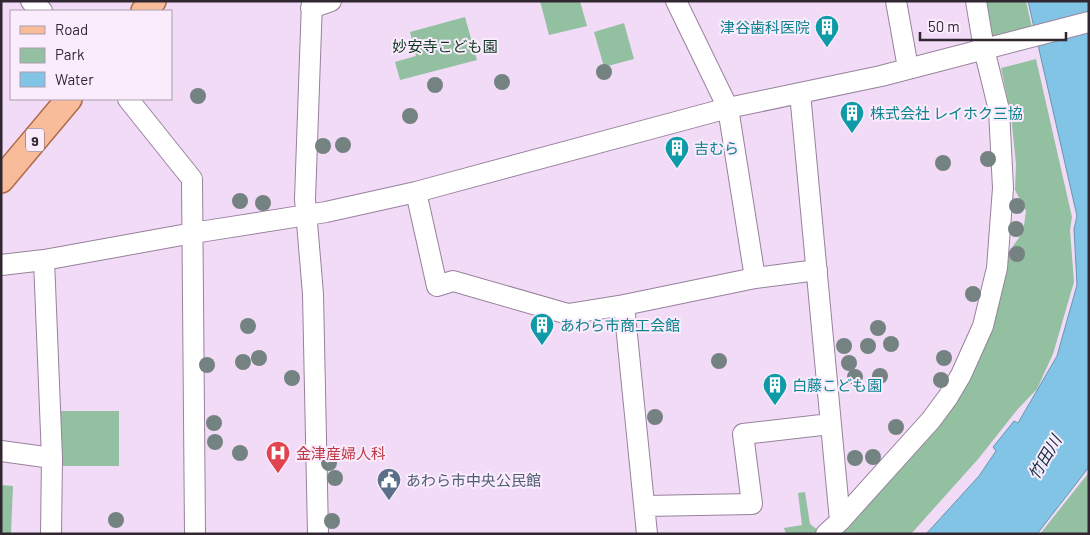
<svg xmlns="http://www.w3.org/2000/svg" width="1090" height="535" viewBox="0 0 1090 535" font-family="Barlow,'Noto Sans JP',sans-serif">
  <style>
    .green { fill: #92c0a0 }
    .water { fill: #82c4e5; stroke: #6995af }
    .lines { fill: none; stroke-linecap: round; stroke-linejoin: round }
    .minor-casing { stroke: #97829b; stroke-width: 22 }
    .major-casing { stroke: #af6b4b; stroke-width: 28 }
    .minor { stroke: #fff; stroke-width: 20 }
    .major { stroke: #f8bc9b; stroke-width: 25 }
    .tree { fill: #748281 }
    .labels { text-anchor: middle; dominant-baseline: central; stroke-width: 4; stroke-linejoin: round; paint-order: stroke }
    .shield { fill: #faecfd; stroke: #6d626e; stroke-width: 1 }
    .shield-label { font-size: 14px; font-weight: bold; fill: #302731 }
    .culture-label { font-size: 15px; fill: #0d838f; stroke: #faecfd; text-anchor: start }
    .park-label { font-size: 15px; fill: #0c3920; stroke: #faecfd }
    .health-label { font-size: 15px; fill: #be3a42; stroke: #faecfd; text-anchor: start }
    .service-label { font-size: 15px; fill: #4e5e75; stroke: #faecfd; text-anchor: start }
    .water-label { font-size: 16px; font-style: italic; fill: #11303f; stroke: #faecfd }
  </style>
  <rect width="100%" height="100%" fill="#f2dbf7"/>
  <path class="green" d="M540 1H580L587 26 549 35Z
    M984 1H1026L1032 28 991 40Z
    M465 17 477 60 400 80 395 62 416 56 410 32Z
    M624 23 634 59 604 67 594 32Z
    M1036 59 1072 217 1070 230 1074 282 1053 354 1037 389 1017 410 979 458 911 534H839L953 397 1006 256 1023 232 1026 211 1015 190 1016 164 1011 115 1001 68Z
    M58 411H119V466H58Z
    M1088 474 1089 534H1040L1082 481Z
    M1 485 13 486 11 534H1Z
    M805 492 810 524 819 531 815 534H786L784 528 802 525 798 493Z"/>
  <path class="water" d="M1028 1H1089V467L1037 534H926L979 476 996 451 993 447 1014 421 1018 423 1057 356 1077 285 1074 229 1077 216Z"/>
  <g class="lines">
    <defs>
      <path id="minor" d="M31 1 42 11
        M312 1 305 199 313 294 318 534
        M896 1 908 68
        M311 8 331 1
        M800 93 840 521 931 420 948 397 961 375 983 326 997 268 1003 188 999 110 984 49 976 1
        M128 99 192 179 195 534
        M416 192 437 286 453 281 568 314 624 305 647 534
        M44 260 52 458 51 534
        M1 265 44 260 193 233 326 212 416 192 728 108 881 76 1089 22
        M755 278 817 270
        M624 305 755 278 728 108 676 1
        M1 451 52 458
        M645 506 752 504 743 434 830 424
        M826 534 840 521"/>
      <path id="major" d="M144 11 153 1
        M1 180 69 99"/>
    </defs>
    <use href="#minor" class="minor-casing"/>
    <use href="#major" class="major-casing"/>
    <use href="#minor" class="minor"/>
    <use href="#major" class="major"/>
  </g>
  <g class="tree">
    <circle cx="604" cy="72" r="8"/>
    <circle cx="502" cy="82" r="8"/>
    <circle cx="435" cy="85" r="8"/>
    <circle cx="198" cy="96" r="8"/>
    <circle cx="410" cy="116" r="8"/>
    <circle cx="343" cy="145" r="8"/>
    <circle cx="323" cy="146" r="8"/>
    <circle cx="988" cy="159" r="8"/>
    <circle cx="943" cy="163" r="8"/>
    <circle cx="240" cy="201" r="8"/>
    <circle cx="263" cy="203" r="8"/>
    <circle cx="1017" cy="206" r="8"/>
    <circle cx="1016" cy="229" r="8"/>
    <circle cx="1017" cy="254" r="8"/>
    <circle cx="973" cy="294" r="8"/>
    <circle cx="248" cy="326" r="8"/>
    <circle cx="878" cy="328" r="8"/>
    <circle cx="891" cy="344" r="8"/>
    <circle cx="844" cy="346" r="8"/>
    <circle cx="868" cy="346" r="8"/>
    <circle cx="259" cy="358" r="8"/>
    <circle cx="944" cy="358" r="8"/>
    <circle cx="719" cy="361" r="8"/>
    <circle cx="243" cy="362" r="8"/>
    <circle cx="849" cy="363" r="8"/>
    <circle cx="207" cy="365" r="8"/>
    <circle cx="880" cy="376" r="8"/>
    <circle cx="855" cy="377" r="8"/>
    <circle cx="292" cy="378" r="8"/>
    <circle cx="941" cy="380" r="8"/>
    <circle cx="655" cy="417" r="8"/>
    <circle cx="214" cy="423" r="8"/>
    <circle cx="896" cy="427" r="8"/>
    <circle cx="215" cy="442" r="8"/>
    <circle cx="240" cy="453" r="8"/>
    <circle cx="873" cy="457" r="8"/>
    <circle cx="855" cy="458" r="8"/>
    <circle cx="329" cy="463" r="8"/>
    <circle cx="335" cy="478" r="8"/>
    <circle cx="116" cy="520" r="8"/>
    <circle cx="332" cy="521" r="8"/>
  </g>
  <defs>
    <symbol id="building-pin" viewBox="-11 -11 22 30"><path d="M0 17L-7.5 6A9.5 9.5 0 1 1 7.5 6Z" fill="#0f9aa8" stroke="#faecfd"/><path d="M-4-6H4V6H1V3H-1V6H-4ZM-2.5-4.3h1.7v1.8h-1.7ZM.8-4.3h1.7v1.8H.8ZM-2.5-1h1.7V.8h-1.7ZM.8-1h1.7V.8H.8Z" fill="#fff"/></symbol>
    <symbol id="hospital-pin" viewBox="-11 -11 22 30"><path d="M0 17L-7.5 6A9.5 9.5 0 1 1 7.5 6Z" fill="#e0444e" stroke="#faecfd"/><path d="M-5-5h3v3.5h4V-5h3V5h-3V1.5h-4V5h-3Z" fill="#fff"/></symbol>
    <symbol id="civic-pin" viewBox="-11 -11 22 30"><path d="M0 17L-7.5 6A9.5 9.5 0 1 1 7.5 6Z" fill="#5c6f8a" stroke="#faecfd"/><path d="M-.6-6.5H3V-4.5H.6V-3L4-1V1h2V6H-6V1h2V-1L-.6-3ZM-1.2 2.5V6h2.4V2.5Z" fill="#fff"/></symbol>
  </defs>
  <g fill-rule="evenodd">
    <use href="#building-pin" x="813" y="13" width="28" height="38"/>
    <use href="#building-pin" x="838" y="99" width="28" height="38"/>
    <use href="#building-pin" x="663" y="134" width="28" height="38"/>
    <use href="#building-pin" x="528" y="311" width="28" height="38"/>
    <use href="#building-pin" x="761" y="371" width="28" height="38"/>
    <use href="#hospital-pin" x="264" y="439" width="28" height="38"/>
    <use href="#civic-pin" x="375" y="466" width="28" height="38"/>
  </g>
  <g class="labels">
    <rect class="shield" x="26" y="128.5" width="18" height="23" rx="4"/>
    <g class="shield-label">
      <text x="35" y="140">9</text>
    </g>
    <g class="culture-label">
      <text x="810" y="27" text-anchor="end">津谷歯科医院</text>
      <text x="870" y="113">株式会社 レイホク三協</text>
      <text x="694" y="148">吉むら</text>
      <text x="560" y="325">あわら市商工会館</text>
      <text x="792" y="385">白藤こども園</text>
    </g>
    <g class="park-label">
      <text x="445" y="46">妙安寺こども園</text>
    </g>
    <g class="health-label">
      <text x="296" y="453">金津産婦人科</text>
    </g>
    <g class="service-label">
      <text x="406" y="480">あわら市中央公民館</text>
    </g>
    <g class="water-label">
      <text transform="translate(1044 457) rotate(-59)">竹田川</text>
    </g>
  </g>
  <rect width="1090" height="535" fill="none" stroke="#302731" stroke-width="5"/>
  <rect x="10" y="10" width="162" height="90" fill="#faecfd" stroke="#a99dab"/>
  <rect x="20" y="26" width="25" height="8" fill="#f8bc9b" stroke="#a99dab"/>
  <text x="55" y="35" font-size="15" fill="#302731">Road</text>
  <rect x="20" y="48" width="25" height="15" fill="#92c0a0" stroke="#a99dab"/>
  <text x="55" y="60" font-size="15" fill="#302731">Park</text>
  <rect x="20" y="72" width="25" height="15" fill="#82c4e5" stroke="#a99dab"/>
  <text x="55" y="85" font-size="15" fill="#302731">Water</text>
  <path d="M920 32v8h146v-8" fill="none" stroke="#302731" stroke-width="2.5"/>
  <text x="928" y="32" font-size="15" fill="#302731" stroke="#faecfd" stroke-width="4" paint-order="stroke">50 m</text>
</svg>
